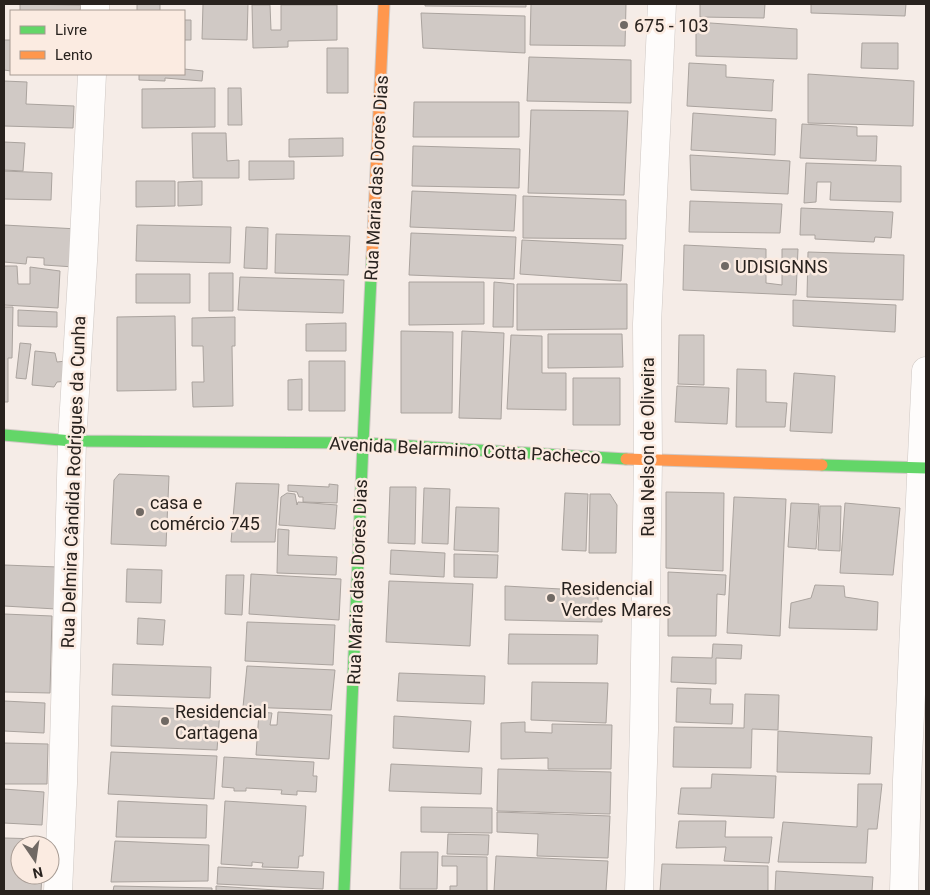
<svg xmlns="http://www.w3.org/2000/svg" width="930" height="895" viewBox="0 0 930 895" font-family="Roboto,sans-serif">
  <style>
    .building { fill: #d0c9c5; stroke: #aaa39e }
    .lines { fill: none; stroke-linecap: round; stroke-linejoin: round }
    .street-casing { stroke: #cfc8c4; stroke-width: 29 }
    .fast-casing { stroke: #cfc8c4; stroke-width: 13 }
    .slow-casing { stroke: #cfc8c4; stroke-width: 13 }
    .street { stroke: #fefcfb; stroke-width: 28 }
    .fast { stroke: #63d668; stroke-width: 11 }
    .slow { stroke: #ff974d; stroke-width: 11 }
    .poi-dot { fill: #706964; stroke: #fbebe1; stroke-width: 2 }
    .labels { text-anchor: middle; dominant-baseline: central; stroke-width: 5; stroke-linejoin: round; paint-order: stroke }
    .poi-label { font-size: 18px; fill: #28221e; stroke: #fbebe1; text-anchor: start }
    .street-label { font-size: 18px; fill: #28221e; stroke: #fbebe1 }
  </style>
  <rect width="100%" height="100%" fill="#f5ece7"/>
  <path class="building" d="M20 4 81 5 80 11H20Z
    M137 4H160V11H137Z
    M203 4H248L247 40 202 39Z
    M425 4H526V7L425 6Z
    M531 4H626L625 46 530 45Z
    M700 4H765L764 18 700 17Z
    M811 4H906L905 16 811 13Z
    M252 5H270L271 30H281V5H337V40L288 41V47L253 48Z
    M421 13 525 16V53L423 48Z
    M184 20H191V40H184Z
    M696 22 797 29V59L696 56Z
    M4 40H11V71L4 70Z
    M862 43H898V69L861 68Z
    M327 48H348V93H327Z
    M529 57 631 60V103L527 101Z
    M689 63 726 65V77L774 80 773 83 772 111 687 106Z
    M184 69 203 71 202 81 165 78V81L139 80V74H184Z
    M808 74 914 81 913 126 808 123Z
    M4 81 27 82 26 104 74 106 73 128 4 126Z
    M215 88V127L142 128V89Z
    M228 88H241L242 125H228Z
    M414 102H519V137H413Z
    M531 110 628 111 624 195 528 193Z
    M693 113 776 119 775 155 691 150Z
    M802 124 857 127V136H877L876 161 800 158Z
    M192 133H226L227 161 239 160V178H193Z
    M343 138V156L289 157V139Z
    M4 142 25 143 23 171 4 170Z
    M413 146 520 149 519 188 412 186Z
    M690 155 790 161 788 194 691 190Z
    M249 161H294V179L249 180Z
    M806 163 901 166V202L830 200 831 182H817L816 202 804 203Z
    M4 171 52 173 51 200 4 199Z
    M136 181H175V206L136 207Z
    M202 181V205L178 206V182Z
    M412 191 516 195 514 231 410 227Z
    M523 196 626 200V239L523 238Z
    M690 201 782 204 780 233 689 232Z
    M801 208 893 212 891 238 875 237 874 242 815 239V235H800Z
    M4 225 78 229 74 267 44 265V258L27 257 26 264 4 262Z
    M137 225 231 227 230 263 136 261Z
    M246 227 268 228 267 269 244 268Z
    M411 233 516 237 514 279 409 275Z
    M276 234 350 236 348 275 275 273Z
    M522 240 623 245 621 281 520 274Z
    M684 245 766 249V283L782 285V249H798L796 295 683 290Z
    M808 252 904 255 903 300 807 297Z
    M4 266H17L18 284H30V267L60 271 58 308 4 305Z
    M209 273H233V311H209Z
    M136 274H190V303H136Z
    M240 277 344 280 343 313 238 310Z
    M409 282H484V324L409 325Z
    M494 282 514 284 513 327H493Z
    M517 284H627V329L517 330Z
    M793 300 896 305 895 332 793 326Z
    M4 307H13L12 358H8V402H4Z
    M18 310 57 312V327L18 326Z
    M175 316 176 390 117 391V317Z
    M235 317V346H232L233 406 193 407 192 382H204L203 346H192V318Z
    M346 323V351H306V324Z
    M401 331 453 332 452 413H401Z
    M462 331 504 333 501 419 459 418Z
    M548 334H622L623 367 548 368Z
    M511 335 542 336V373H566V410L507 409Z
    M679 335H704V385L678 384Z
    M20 343 31 344 26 379 16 378Z
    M35 351 55 353 57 362 66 361 69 381 57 382 54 387 32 385Z
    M309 361H345V411H309Z
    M737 369 766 370V402L787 403 785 427H736Z
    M794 373 835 376 832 433 790 431Z
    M573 378H620V425H573Z
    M302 379V410H288V380Z
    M677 386 729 388 727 424 675 422Z
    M119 474 169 476 166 546 111 544 114 480Z
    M236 483 279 484 275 542H231Z
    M329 484 338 485 337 503 303 502V497H299L297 492 288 491V485L329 487Z
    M390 487H416L415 544 388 543Z
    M424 488 450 489 448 544 422 543Z
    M666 492 724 493 723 571 666 568Z
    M287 493 295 494 297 505 298 502 337 505 335 529 279 525 281 497Z
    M565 493 588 494 586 551 562 550Z
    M590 494H610L617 505 616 553H589Z
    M734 497 786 499 780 636 727 633Z
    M791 503 819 504 816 549 788 547Z
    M845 503 900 508 893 575 840 573Z
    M820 506H841L840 551 818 550Z
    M456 507 499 508 498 552 454 550Z
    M278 529 289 530 288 555 337 557 336 575 277 573Z
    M391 550 445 553 444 577 390 574Z
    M454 554 498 555 497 578 454 577Z
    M4 565 58 567 56 609 4 606Z
    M127 569 162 570 161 603 126 602Z
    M668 572 726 575 725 595 717 594 716 636H668Z
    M251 574 341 579 339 620 249 614Z
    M226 575H244L242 615 225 614Z
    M389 581 473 584 470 646 386 642Z
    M815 585 844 586 845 597 878 602 877 630 789 628 791 603 811 598Z
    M505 586 598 591V605L602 609V622L505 620Z
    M4 614 52 616 50 693 4 692Z
    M138 618 165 620 163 645 137 644Z
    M247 622 335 625 333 665 245 661Z
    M509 634 598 635 597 664H508Z
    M713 644 742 645 741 659 716 658V684L671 682 672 657 712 658Z
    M113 664 211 667 210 698 112 695Z
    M247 666 335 670 331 710 243 707Z
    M399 673 485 676 484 704 397 701Z
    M532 682 608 683 606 723 531 720Z
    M677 688 711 689 710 704H733L732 724 676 722Z
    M745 694 779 695 778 730 752 729 751 768 673 767 674 727 744 728Z
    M4 701 45 703 44 733 4 731Z
    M112 706 220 710 217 750 111 746Z
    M259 712 272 713 270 725H277L278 712 332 715 329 759 256 755Z
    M394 716 471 721 469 752 393 748Z
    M525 722V732L552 733V724L612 725 611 769H548V758L501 759V723Z
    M778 731 872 737 870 774 777 772Z
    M4 743 48 744 47 784H4Z
    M111 752 217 756 214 799 108 794Z
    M224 757 314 762 313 776H317L316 792 297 791V795L281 794 282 790 246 788V791H234V788L222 787Z
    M391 764 482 768 481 794 389 791Z
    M498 769 611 772 610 814 497 811Z
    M712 774 776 776 774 818 678 814 681 788H711Z
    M858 784H882L877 829H868L866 863 778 862 783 822 857 827Z
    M4 789 44 792 42 825 4 823Z
    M118 801 207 805 206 838 116 837Z
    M225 801 306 806 303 856H299L298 868 262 867 263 863 252 862V866L221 864Z
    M421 807 492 808V833L421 832Z
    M497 812 610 816 608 858 537 856 538 834 497 832Z
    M679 821H726L725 837H772L769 863 724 861 726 847 676 848Z
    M448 834 489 835 488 855 447 854Z
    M4 838 42 839V845H20V875H42L41 891H4Z
    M115 841 209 845 208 881 111 882Z
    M401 852H438L437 889H400Z
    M442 856 487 857V891H450V886H457V866H442Z
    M496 856 608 861 606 891H494Z
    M662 864 768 866V891H660Z
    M218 867 324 872 323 889 217 884Z
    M776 871 873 877 872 891H775Z
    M114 886 212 888V891H113Z
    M216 886 290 891H216Z"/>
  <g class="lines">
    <defs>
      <path id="street" d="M95 11V4
        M58 891 63 783 72 441 83 261 92 74
        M639 891 644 730 648 460 647 324 662 4
        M904 891 907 780 926 371"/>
      <path id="fast" d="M4 435 72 441 363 443 626 459
        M822 465 926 468
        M344 891 363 443 372 257"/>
      <path id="slow" d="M372 257 384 4
        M626 459 822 465"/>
    </defs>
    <use href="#street" class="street-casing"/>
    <use href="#fast" class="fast-casing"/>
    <use href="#slow" class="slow-casing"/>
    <use href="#street" class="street"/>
    <use href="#fast" class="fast"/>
    <use href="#slow" class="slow"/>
  </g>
  <g class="poi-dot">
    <circle cx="624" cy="25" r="5"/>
    <circle cx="725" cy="266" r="5"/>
    <circle cx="140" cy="512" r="5"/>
    <circle cx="551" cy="598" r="5"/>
    <circle cx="165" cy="721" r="5"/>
  </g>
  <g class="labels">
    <g class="poi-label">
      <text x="634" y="25">675 - 103</text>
      <text x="735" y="266">UDISIGNNS</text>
      <text x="150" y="502">casa e<tspan x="150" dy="21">comércio 745</tspan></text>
      <text x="561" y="588">Residencial<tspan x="561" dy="21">Verdes Mares</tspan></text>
      <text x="175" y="711">Residencial<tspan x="175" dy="21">Cartagena</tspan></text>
    </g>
    <g class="street-label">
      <text transform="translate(376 178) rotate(-87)">Rua Maria das Dores Dias</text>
      <text transform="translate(647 447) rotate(-90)">Rua Nelson de Oliveira</text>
      <text transform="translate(465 450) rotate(3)">Avenida Belarmino Cotta Pacheco</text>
      <text transform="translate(73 482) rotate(-88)">Rua Delmira Cândida Rodrigues da Cunha</text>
      <text transform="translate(357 582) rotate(-88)">Rua Maria das Dores Dias</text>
    </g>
  </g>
  <rect width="930" height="895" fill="none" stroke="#28221e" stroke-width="10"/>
  <rect x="10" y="10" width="175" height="65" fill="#fbebe1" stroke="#a79b93"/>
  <rect x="20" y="26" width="25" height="8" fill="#63d668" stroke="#a79b93"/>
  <text x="55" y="35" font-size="15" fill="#28221e">Livre</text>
  <rect x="20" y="51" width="25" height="8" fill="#ff974d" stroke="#a79b93"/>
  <text x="55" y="60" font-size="15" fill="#28221e">Lento</text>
  <g transform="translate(35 860) rotate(167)"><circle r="24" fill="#fbebe1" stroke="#a79b93"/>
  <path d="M0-4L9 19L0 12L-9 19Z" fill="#706964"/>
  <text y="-8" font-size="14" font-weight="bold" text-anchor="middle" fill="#28221e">N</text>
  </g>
</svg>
